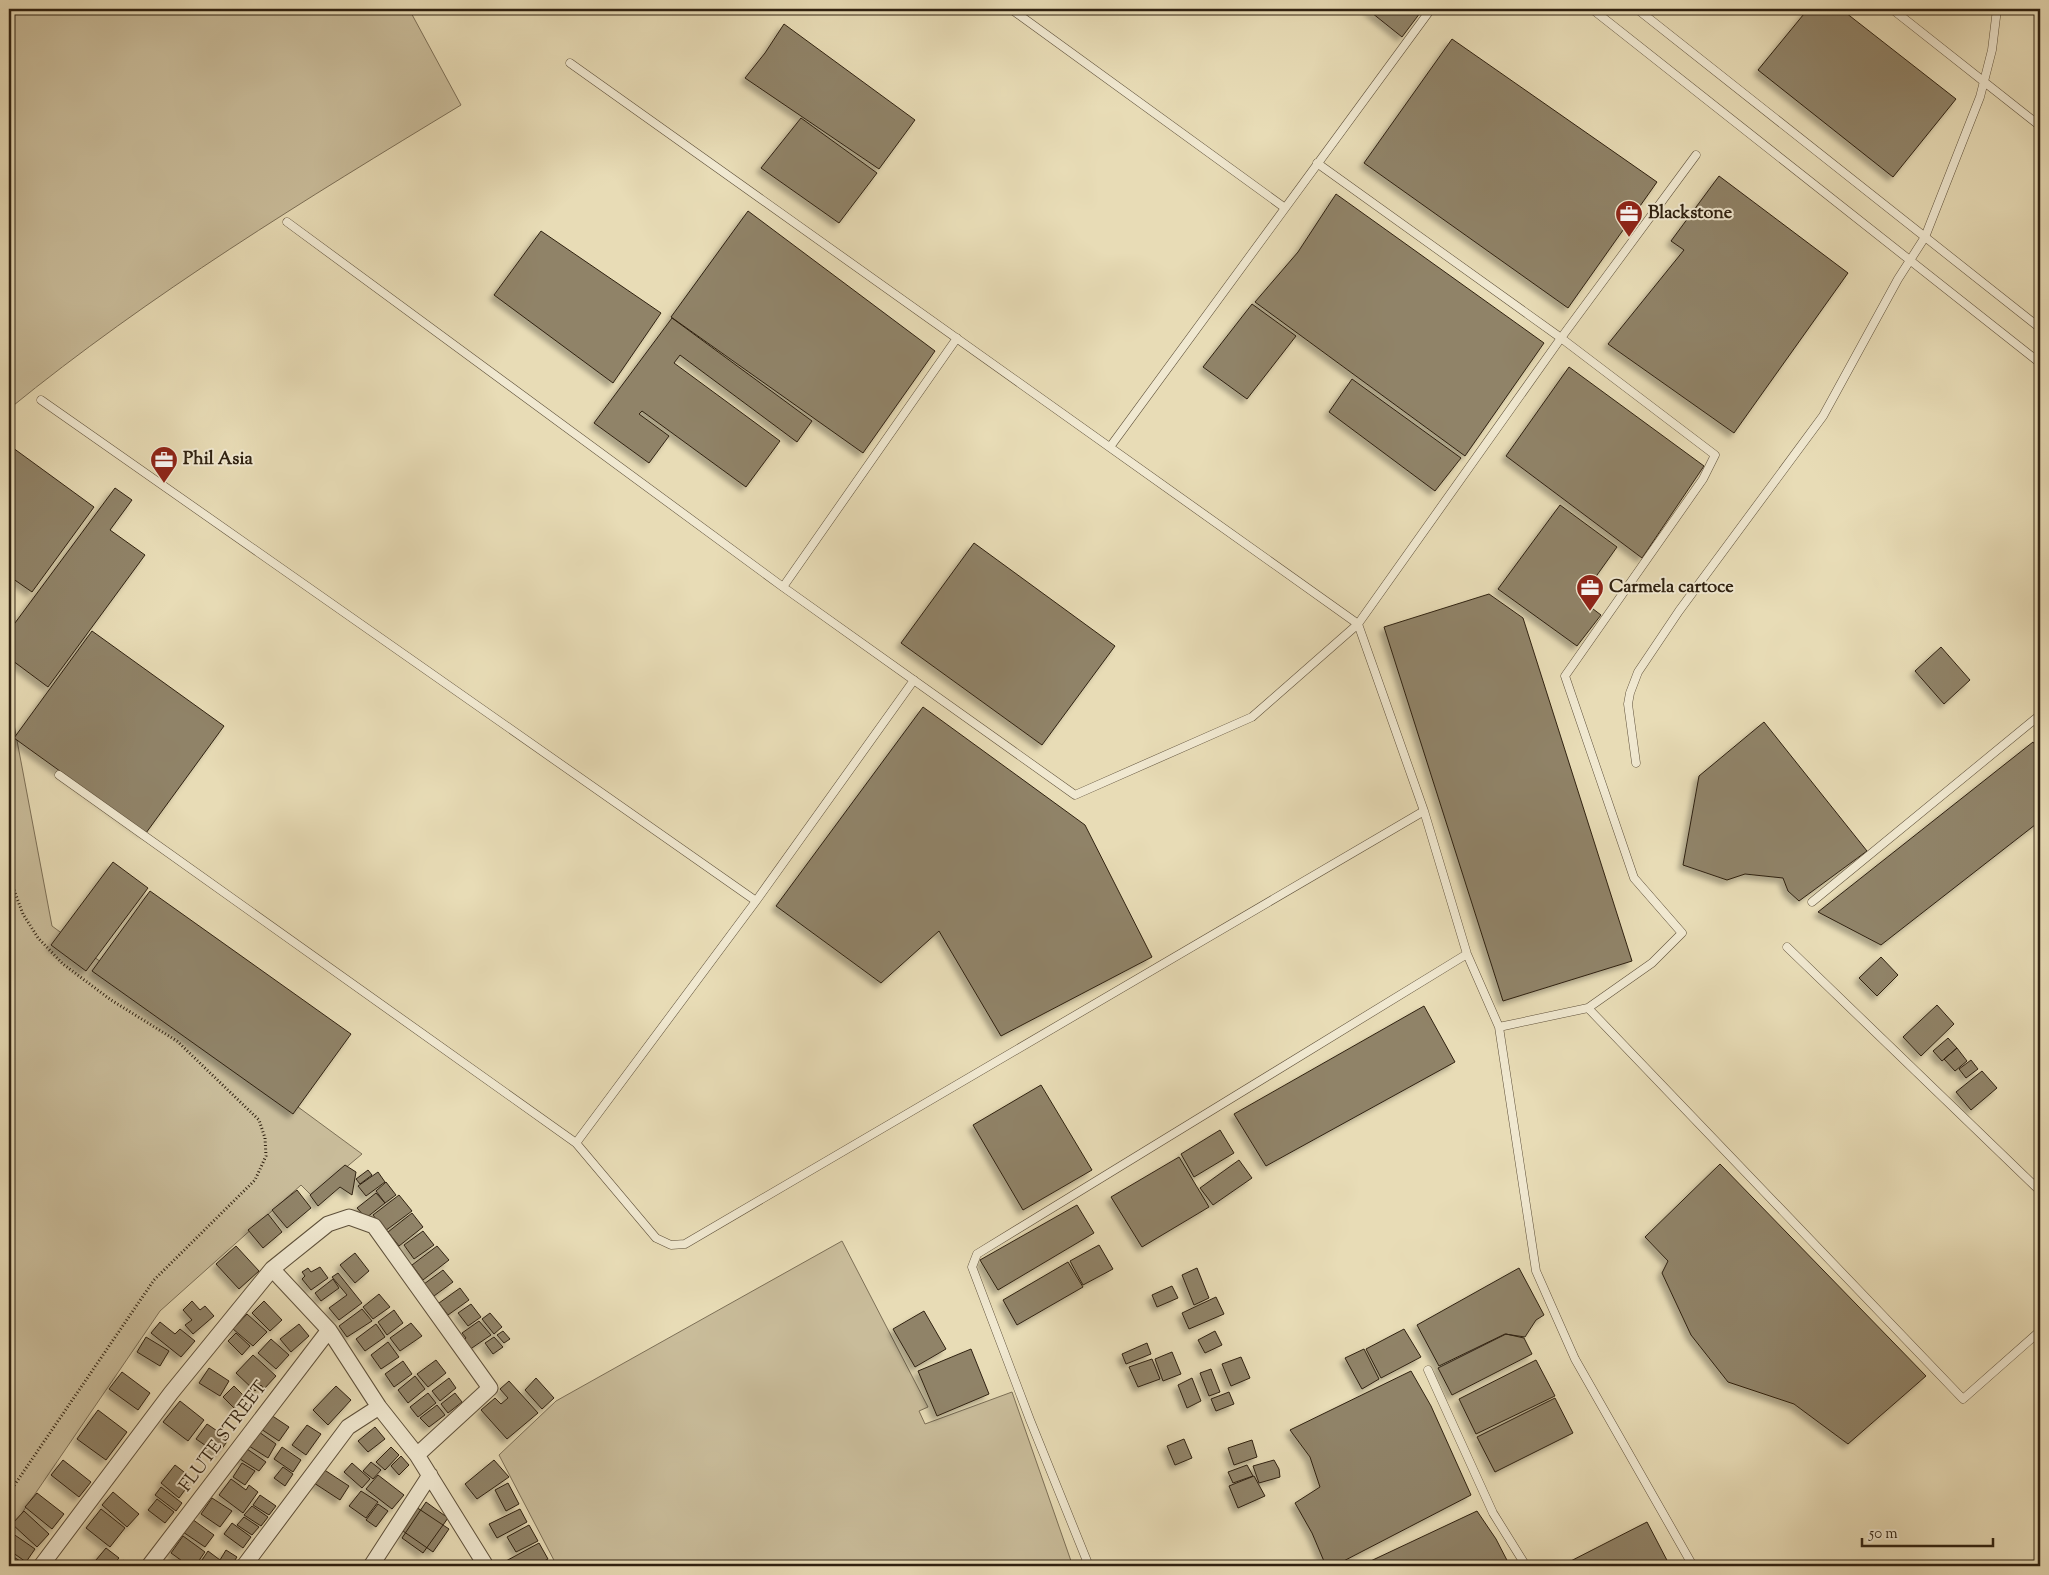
<svg xmlns="http://www.w3.org/2000/svg" width="2049" height="1575" viewBox="0 0 2049 1575" font-family="'Sorts Mill Goudy',serif">
  <style>
    .green { fill: #c9bc9a; stroke: #7c6f56 }
    .building { fill: #908367; stroke: #302211; filter: url(#shadow) }
    .lines { fill: none; stroke-linecap: round; stroke-linejoin: round }
    .lane-casing { stroke: #5e503a; stroke-width: 9 }
    .street-casing { stroke: #5e503a; stroke-width: 17 }
    .path { stroke: #302211; stroke-width: 3; stroke-dasharray: 1 2.5; stroke-linecap: butt }
    .lane { stroke: #f0e8d0; stroke-width: 8 }
    .street { stroke: #f0e8d0; stroke-width: 15 }
    .labels { text-anchor: middle; dominant-baseline: central; stroke-width: 4; stroke-linejoin: round; paint-order: stroke }
    .poi-label { font-size: 18px; font-weight: bold; fill: #302211; stroke: #f0e8d0; text-anchor: start }
    .street-label { font-size: 18px; fill: #302211; stroke: #f0e8d0 }
  </style>
  <defs>
    <filter id="shadow"><feDropShadow dx="-4.5" dy="4.5" stdDeviation="2.5" flood-color="#0004"/></filter>
  </defs>
  <rect width="100%" height="100%" fill="#e8dcb6"/>
  <filter id="stains"><feTurbulence type="fractalNoise" baseFrequency=".004" numOctaves="4"/><feColorMatrix values="0 0 0 0 .2 0 0 0 0 .09 0 0 0 0 .02 0 0 0 .5 -.17"/></filter>
  <radialGradient id="worn" r=".72"><stop offset=".6" stop-color="#630" stop-opacity="0"/><stop offset="1" stop-color="#630" stop-opacity=".3"/></radialGradient>
  <path class="green" d="M9 9H409L461 105C306 199 150 294 9 409Z
    M9 698 52 926 362 1154 312 1196 301 1185 160 1311 9 1532Z
    M842 1241 928 1407 919 1411 925 1424 1012 1392 1071 1561 1069 1566H557L499 1455 556 1401Z"/>
  <path class="building" d="M1367 9H1423L1402 37Z
    M1808 9H1841L1956 99 1893 177 1758 70Z
    M784 24 915 120 879 169 745 78 765 53Z
    M1452 39 1657 182 1568 308 1364 163Z
    M801 118 877 173 839 223 761 168Z
    M1719 176 1848 273 1734 433 1608 344 1684 250 1671 241Z
    M1336 194 1544 343 1465 456 1255 302 1298 252Z
    M748 211 935 351 863 453 671 317Z
    M541 231 661 313 613 383 494 295Z
    M1252 304 1296 336 1247 399 1203 367Z
    M672 318 812 421 797 442 680 355 674 363 780 441 746 487 642 411 639 414 669 436 649 463 594 423Z
    M1569 367 1704 466 1642 558 1506 456Z
    M1352 379 1461 458 1435 491 1329 412Z
    M9 445 94 507 32 592 9 576Z
    M115 488 132 500 110 530 145 555 48 687 9 658V631Z
    M1560 505 1617 547 1580 599 1601 615 1577 646 1498 589Z
    M974 543 1115 646 1042 745 901 643Z
    M1489 594 1523 618 1632 961 1503 1001 1384 627Z
    M92 631 224 726 146 833 14 738Z
    M1941 647 1970 680 1944 704 1915 671Z
    M923 707 1085 825 1152 957 1001 1036 939 931 881 983 776 906Z
    M1764 722 1867 851 1799 901 1788 891 1783 878 1745 874 1727 880 1683 865 1699 776Z
    M2033 742 2040 751V821L1881 945 1818 912Z
    M113 862 148 888 86 971 51 945Z
    M150 891 351 1034 293 1114 92 971Z
    M1881 957 1898 975 1877 996 1859 978Z
    M1937 1005 1954 1024 1921 1056 1903 1037Z
    M1424 1006 1455 1062 1266 1166 1234 1114Z
    M1948 1038 1957 1048 1942 1061 1933 1051Z
    M1957 1048 1967 1061 1955 1071 1944 1059Z
    M1971 1060 1978 1069 1966 1078 1959 1069Z
    M1982 1071 1997 1088 1971 1110 1956 1092Z
    M1041 1085 1092 1170 1023 1210 973 1125Z
    M1220 1130 1234 1153 1194 1177 1181 1154Z
    M1179 1157 1209 1207 1142 1247 1111 1197Z
    M1239 1160 1252 1178 1213 1205 1200 1188Z
    M1720 1164 1926 1376 1848 1444 1794 1404 1728 1382 1691 1335 1662 1273 1668 1261 1645 1237Z
    M345 1165 356 1172 352 1195 340 1187 318 1206 310 1195Z
    M368 1170 372 1175 360 1184 356 1179Z
    M378 1172 385 1182 366 1196 358 1186Z
    M386 1182 396 1195 385 1203 376 1191Z
    M297 1190 311 1208 287 1228 272 1210Z
    M376 1193 385 1203 366 1218 357 1208Z
    M399 1195 412 1211 385 1231 373 1215Z
    M1077 1205 1094 1233 998 1290 980 1260Z
    M412 1213 423 1227 399 1246 388 1232Z
    M268 1214 282 1232 263 1248 248 1230Z
    M423 1231 434 1245 414 1259 404 1245Z
    M1099 1245 1113 1269 1083 1285 1070 1261Z
    M236 1246 259 1271 239 1289 216 1264Z
    M437 1246 449 1260 423 1280 412 1265Z
    M355 1253 369 1271 355 1283 340 1265Z
    M1068 1262 1083 1287 1017 1325 1003 1300Z
    M320 1267 328 1278 311 1290 302 1279 305 1276 302 1272 308 1268 311 1272Z
    M1197 1268 1209 1298 1194 1305 1182 1275Z
    M1519 1268 1544 1315 1536 1320 1525 1337 1505 1334 1439 1366 1417 1325Z
    M443 1270 453 1282 434 1296 424 1284Z
    M338 1273 362 1303 339 1320 329 1308 347 1295 332 1277Z
    M333 1279 339 1288 321 1301 315 1293Z
    M1172 1286 1178 1298 1157 1307 1152 1295Z
    M460 1288 469 1300 448 1315 439 1303Z
    M379 1294 390 1307 373 1319 363 1307Z
    M1216 1297 1224 1314 1189 1329 1182 1313Z
    M192 1301 200 1310 205 1306 214 1316 193 1334 185 1325 192 1320 183 1310Z
    M264 1301 282 1320 270 1331 252 1313Z
    M471 1304 481 1317 468 1326 458 1313Z
    M362 1309 372 1321 347 1337 339 1326Z
    M394 1310 403 1323 387 1335 378 1322Z
    M924 1311 946 1349 915 1367 893 1329Z
    M490 1313 502 1327 494 1334 482 1319Z
    M247 1314 267 1332 253 1346 233 1329Z
    M479 1321 491 1335 469 1350 461 1342 466 1338 462 1333Z
    M160 1322 175 1334 180 1329 195 1341 181 1357 151 1333Z
    M411 1323 422 1336 400 1351 390 1338Z
    M299 1324 309 1336 291 1352 280 1339Z
    M376 1324 385 1337 365 1351 356 1339Z
    M1404 1329 1421 1357 1381 1378 1366 1349Z
    M503 1331 510 1339 504 1343 497 1335Z
    M1215 1331 1222 1345 1205 1353 1198 1340Z
    M236 1333 250 1346 242 1355 228 1341Z
    M1506 1334 1524 1338 1532 1354 1452 1395 1438 1368Z
    M146 1337 169 1351 160 1366 137 1352Z
    M494 1337 503 1347 493 1354 485 1343Z
    M271 1339 289 1355 276 1369 258 1353Z
    M388 1342 399 1357 381 1369 371 1355Z
    M1147 1343 1151 1354 1126 1364 1122 1354Z
    M971 1349 989 1394 937 1416 918 1371Z
    M1364 1349 1379 1379 1362 1389 1345 1358Z
    M1172 1352 1181 1374 1163 1381 1155 1359Z
    M253 1355 276 1376 264 1389 261 1385 255 1391 236 1373Z
    M1241 1357 1250 1378 1231 1386 1222 1364Z
    M1152 1359 1160 1379 1138 1387 1129 1367Z
    M436 1360 446 1373 428 1387 417 1374Z
    M1536 1360 1555 1396 1476 1434 1459 1399Z
    M403 1361 412 1374 394 1387 385 1374Z
    M209 1368 229 1381 220 1396 199 1383Z
    M1211 1369 1220 1392 1209 1396 1200 1373Z
    M1411 1371 1431 1406 1471 1495 1334 1566H1326L1312 1533 1295 1503 1320 1487 1310 1457 1290 1430Z
    M122 1372 150 1393 138 1410 109 1389Z
    M415 1376 425 1389 408 1403 398 1390Z
    M449 1378 456 1388 440 1401 432 1391Z
    M536 1378 554 1398 542 1409 525 1390Z
    M1192 1378 1201 1401 1187 1408 1178 1385Z
    M509 1381 538 1413 507 1439 481 1410 495 1398 501 1404 508 1398 500 1389Z
    M234 1386 245 1397 235 1409 223 1397Z
    M336 1386 351 1400 328 1425 313 1410Z
    M1229 1392 1234 1404 1216 1411 1211 1399Z
    M428 1393 436 1403 418 1417 410 1407Z
    M455 1393 462 1402 448 1413 441 1404Z
    M1555 1398 1573 1433 1495 1472 1477 1437Z
    M180 1401 204 1420 188 1441 163 1422Z
    M437 1405 445 1415 429 1427 420 1418Z
    M98 1410 127 1432 106 1460 77 1439Z
    M271 1415 289 1427 279 1441 261 1429Z
    M207 1424 229 1439 218 1454 196 1439Z
    M307 1425 321 1434 306 1455 292 1445Z
    M375 1427 385 1439 368 1452 358 1441Z
    M259 1432 276 1444 268 1458 249 1446Z
    M1184 1439 1192 1458 1175 1465 1167 1446Z
    M1252 1440 1257 1457 1234 1465 1228 1448Z
    M282 1447 301 1460 293 1472 274 1459Z
    M391 1447 399 1455 385 1470 376 1462Z
    M247 1449 266 1462 259 1471 240 1459Z
    M401 1456 409 1465 399 1475 391 1466Z
    M63 1460 91 1482 79 1497 51 1475Z
    M494 1460 509 1477 477 1499 465 1484Z
    M1274 1460 1279 1469 1280 1477 1259 1483 1253 1466Z
    M371 1462 381 1470 373 1479 363 1471Z
    M242 1463 255 1471 245 1485 233 1477Z
    M352 1463 370 1479 362 1488 344 1472Z
    M175 1465 193 1479 179 1498 161 1483Z
    M1247 1465 1253 1476 1233 1483 1228 1472Z
    M283 1467 293 1474 285 1486 274 1478Z
    M323 1469 349 1486 340 1500 314 1483Z
    M378 1475 404 1495 392 1509 366 1489Z
    M1254 1476 1265 1496 1238 1508 1229 1486Z
    M231 1479 246 1490 249 1485 258 1492 243 1513 219 1495Z
    M508 1483 519 1504 506 1511 495 1490Z
    M161 1487 182 1503 176 1511 155 1495Z
    M361 1491 378 1502 366 1518 349 1506Z
    M113 1492 139 1514 127 1527 102 1505Z
    M37 1493 64 1514 52 1529 25 1507Z
    M260 1495 276 1506 269 1515 253 1505Z
    M212 1498 232 1511 220 1527 201 1514Z
    M157 1499 174 1512 165 1523 148 1510Z
    M426 1502 448 1518 423 1553 402 1538Z
    M378 1504 388 1511 376 1527 366 1520Z
    M252 1506 268 1517 261 1526 244 1515Z
    M416 1507 449 1529 433 1552 400 1529Z
    M101 1509 125 1528 110 1547 86 1528Z
    M520 1509 527 1522 497 1538 489 1524Z
    M24 1511 49 1534 37 1547 12 1524Z
    M1477 1511 1496 1539 1510 1566H1360Z
    M244 1517 259 1527 252 1535 237 1525Z
    M192 1519 214 1535 205 1547 183 1532Z
    M1647 1522 1670 1566H1561Z
    M232 1523 251 1537 243 1548 224 1534Z
    M529 1525 538 1541 516 1552 507 1537Z
    M9 1531 35 1549 26 1562 9 1550Z
    M183 1536 205 1552 195 1566H189L171 1553Z
    M539 1543 548 1559 535 1566H509L506 1561Z
    M106 1548 119 1558 112 1566H91Z
    M226 1550 237 1557 231 1566H198L208 1551 220 1560Z
    M9 1554 20 1561 17 1566H9Z
    M123 1560 130 1566H117Z"/>
  <g class="lines">
    <defs>
      <path id="lane" d="M1011 9 1285 208
        M1592 9 2040 363
        M1637 9 2040 328
        M1892 9 2040 126
        M570 63 1358 624 1424 811 1467 954 1499 1027 1536 1271 1575 1359 1693 1566
        M1317 163 1561 338 1715 455 1703 479 1565 676 1634 878 1682 933 1652 963 1588 1008 1499 1027
        M287 222 783 587 1075 795 1252 717 1358 624 1561 338 1696 155
        M41 400 756 901
        M1110 447 1431 9
        M783 587 957 338
        M914 680 756 901 576 1143 656 1238 671 1245 685 1244 1424 811
        M1636 763 1628 704 1630 693 1638 672 1679 611 1823 416 1898 279 1925 237 1980 97 1992 50 1997 9
        M59 775 576 1143
        M1812 902 2040 715
        M1787 947 2040 1191
        M1588 1008 1963 1399 2040 1331
        M1428 1370 1493 1513 1526 1566
        M1089 1566 1030 1420 972 1267 977 1254 1467 954"/>
      <path id="street" d="M272 1269 328 1224 349 1217 374 1226 490 1388 417 1455
        M41 1566 171 1393 272 1269 329 1330 379 1407 417 1455 486 1566
        M149 1566 329 1330
        M244 1566 348 1427 379 1407
        M371 1566 430 1475"/>
    </defs>
    <use href="#lane" class="lane-casing"/>
    <use href="#street" class="street-casing"/>
    <path class="path" d="M9 877 23 914 38 938 63 964 111 1000 177 1041 259 1120 265 1138 266 1156 255 1180 154 1280 9 1493"/>
    <use href="#lane" class="lane"/>
    <use href="#street" class="street"/>
  </g>
  <defs>
    <symbol id="office-pin" viewBox="-11 -11 22 30"><path d="M0 17L-7.5 6A9.5 9.5 0 1 1 7.5 6Z" fill="#8f2418" stroke="#f0e8d0"/><path d="M-6-3h4V-5.5h4V-3h4V5H-6ZM-1-4.5V-3h2v-1.5ZM-6 0V1H6V0Z" fill="#fff"/></symbol>
  </defs>
  <g fill-rule="evenodd">
    <use href="#office-pin" x="1613" y="198" width="32" height="43"/>
    <use href="#office-pin" x="148" y="444" width="32" height="43"/>
    <use href="#office-pin" x="1574" y="572" width="32" height="43"/>
  </g>
  <g class="labels">
    <g class="poi-label">
      <text x="1648" y="214">Blackstone</text>
      <text x="183" y="460">Phil Asia</text>
      <text x="1609" y="588">Carmela cartoce</text>
    </g>
    <g class="street-label">
      <text transform="translate(224 1437) rotate(-53)">FLUTE STREET</text>
    </g>
  </g>
  <rect width="2049" height="1575" fill="none" stroke="#e8dcb6" stroke-width="30"/>
  <rect x="10" y="10" width="2029" height="1555" fill="none" stroke="#302211" stroke-width="2.5"/>
  <rect x="15" y="15" width="2019" height="1545" fill="none" stroke="#302211"/>
  <path d="M1862 1538v8h131v-8" fill="none" stroke="#302211" stroke-width="2.5"/>
  <text x="1869" y="1538" font-size="15" fill="#302211" stroke="#f0e8d0" stroke-width="4" paint-order="stroke">50 m</text>
  <rect width="100%" height="100%" filter="url(#stains)"/>
  <rect width="100%" height="100%" fill="url(#worn)"/>
</svg>
